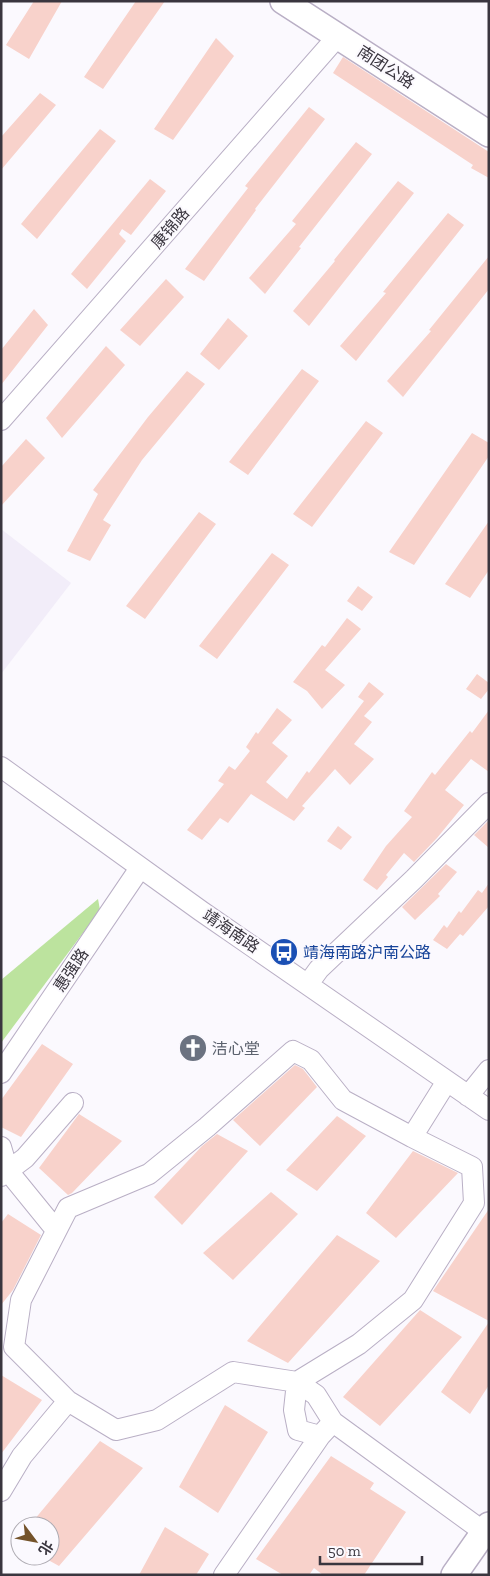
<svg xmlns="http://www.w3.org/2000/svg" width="490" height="1576" viewBox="0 0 490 1576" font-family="'Zilla Slab','Noto Sans SC',serif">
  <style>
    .built { fill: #f2edf9 }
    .green { fill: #bce39e }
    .building { fill: #f8d2cb }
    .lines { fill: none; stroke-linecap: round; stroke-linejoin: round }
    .minor-casing { stroke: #b9afc5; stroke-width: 22 }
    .major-casing { stroke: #b9afc5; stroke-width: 28 }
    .minor { stroke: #fff; stroke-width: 20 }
    .major { stroke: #fff; stroke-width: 25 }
    .labels { text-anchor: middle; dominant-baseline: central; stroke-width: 4; stroke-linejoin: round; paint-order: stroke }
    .street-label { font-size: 16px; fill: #3a363f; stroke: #fbf9fe }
    .transit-label { font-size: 16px; fill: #164399; stroke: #fbf9fe; text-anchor: start }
    .worship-label { font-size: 16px; fill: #5b616d; stroke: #fbf9fe; text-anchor: start }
  </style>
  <rect width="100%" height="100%" fill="#fbf9fe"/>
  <path class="built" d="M1 529 71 583 1 674Z"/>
  <path class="green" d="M98 899 100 910 1 1043V980Z"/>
  <path class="building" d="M34 1H62L29 59 6 45Z
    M136 1H165L103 89 84 77Z
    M216 38 234 56 173 140 154 129Z
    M343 57 489 152V178L471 168 473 165 333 73Z
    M40 93 56 105 1 170V137Z
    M309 107 325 119 255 209 256 210 204 281 185 269 248 188 245 186Z
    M100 129 116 141 37 239 21 224Z
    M356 142 372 154 299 247 301 248 265 294 249 278 296 224 292 221Z
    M150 179 166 191 131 235 122 229 119 234 126 241 87 289 71 274Z
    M398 181 414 193 309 326 293 311 335 261 334 260Z
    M448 213 464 225 356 361 340 346 386 293 383 292Z
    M489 256V289L403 397 387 381 431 331 429 330Z
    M166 279 184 297 140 346 120 330Z
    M34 309 48 325 1 385V350Z
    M228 318 248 336 219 370 200 354Z
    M106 346 125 365 62 438 46 418Z
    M302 369 319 381 248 475 229 462Z
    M187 371 205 384 142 460 103 520 111 525 90 561 67 551 98 494 93 490 148 417Z
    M366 421 383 433 312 527 293 514Z
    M472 433 489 443V456L414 565 389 552Z
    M26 439 45 458 1 506V467Z
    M199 512 216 524 145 619 126 606Z
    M489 521V570L470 598 445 584Z
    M272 553 289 565 217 659 199 646Z
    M358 586 373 597 362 611 347 601Z
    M347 618 361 629 325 670 345 685 322 709 307 691 293 682 322 645 325 647Z
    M477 674 489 683V689L481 699 466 689Z
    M369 682 384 694 364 716 372 722 354 744 374 759 350 785 335 769 302 806 305 808 294 821 251 794 228 823 220 818 202 840 187 830 224 784 218 781 229 766 235 770 250 751 246 747 256 732 258 734 277 708 292 720 272 743 288 756 266 782 287 799 307 771 309 773 364 701 358 697Z
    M489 710V772L471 759 445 790 464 805 437 838 414 862 404 853 386 875 388 877 377 890 363 880 386 846 412 817 404 811 432 772 435 775 470 731 472 733Z
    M489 820V848L474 835Z
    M338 826 352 837 341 850 327 841Z
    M446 864 457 872 438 894 440 896 415 920 402 907Z
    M489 883V906L463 936 460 934 447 949 433 940 444 925 447 928 459 911 461 913 478 890 482 893Z
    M42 1044 73 1064 21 1137 1 1127V1100Z
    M295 1065 303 1069 317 1087 260 1146 233 1120Z
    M79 1114 122 1141 72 1193 68 1195 39 1168Z
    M337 1116 366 1136 317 1191 286 1170Z
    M217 1134 248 1151 182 1225 154 1197 202 1146Z
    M413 1151 458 1173 396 1238 366 1213Z
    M271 1192 298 1214 233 1280 203 1253Z
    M489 1209V1321L433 1291Z
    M8 1214 41 1235 13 1290 1 1305V1223Z
    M337 1235 380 1261 288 1363 247 1341Z
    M420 1310 462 1337 380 1426 343 1397Z
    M489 1322V1385L470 1414 441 1392Z
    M1 1375 42 1400 1 1454Z
    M225 1405 268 1432 218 1513 179 1487Z
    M100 1441 143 1468 59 1566 50 1561V1526H29Z
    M331 1456 374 1483 370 1489 406 1512 364 1575H323L314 1568 309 1575H283L256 1559Z
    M165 1527 209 1554 196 1575H139Z"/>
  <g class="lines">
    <defs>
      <path id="minor" d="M1 420 338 36
        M1 767 201 911 489 1110
        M308 984 319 969 414 879 489 803
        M1 1073 140 868
        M468 1096 489 1070
        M412 1137 472 1167 474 1203 413 1300 359 1344 297 1382 233 1372 157 1420 116 1430 68 1401 14 1347 21 1300 68 1208 149 1174 207 1127 293 1051 311 1060 343 1100 412 1137 447 1081
        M1 1147 8 1171 56 1230
        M1 1176 25 1158 73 1103
        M333 1422 320 1436 298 1430 294 1410 297 1382 316 1395 333 1422 484 1532
        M1 1491 22 1456 68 1401
        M224 1575 320 1436"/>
      <path id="major" d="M283 1 489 134
        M454 1575 489 1525"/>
    </defs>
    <use href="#minor" class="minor-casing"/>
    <use href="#major" class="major-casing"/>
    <use href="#minor" class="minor"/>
    <use href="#major" class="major"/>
  </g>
  <defs>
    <symbol id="bus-disc" viewBox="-11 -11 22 22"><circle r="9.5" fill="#1a4fb4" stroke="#fbf9fe"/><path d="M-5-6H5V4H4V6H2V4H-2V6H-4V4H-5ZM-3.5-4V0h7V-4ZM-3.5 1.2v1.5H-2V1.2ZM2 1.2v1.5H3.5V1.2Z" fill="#fff"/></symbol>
    <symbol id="church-disc" viewBox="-11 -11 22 22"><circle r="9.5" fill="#6b7280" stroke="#fbf9fe"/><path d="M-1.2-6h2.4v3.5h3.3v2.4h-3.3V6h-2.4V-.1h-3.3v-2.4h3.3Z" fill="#fff"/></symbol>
  </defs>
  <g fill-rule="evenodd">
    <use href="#bus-disc" x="268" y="936" width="32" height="32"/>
    <use href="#church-disc" x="177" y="1032" width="32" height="32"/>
  </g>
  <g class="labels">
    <g class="street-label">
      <text transform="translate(386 67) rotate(33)">南团公路</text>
      <text transform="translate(170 228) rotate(-49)">康锦路</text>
      <text transform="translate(231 931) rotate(34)">靖海南路</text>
      <text transform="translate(71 970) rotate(-56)">惠强路</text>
    </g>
    <g class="transit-label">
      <text x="303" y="952">靖海南路沪南公路</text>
    </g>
    <g class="worship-label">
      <text x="212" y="1048">洁心堂</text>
    </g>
  </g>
  <rect width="490" height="1576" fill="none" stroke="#3a363f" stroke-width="5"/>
  <g transform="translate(35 1541) rotate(122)"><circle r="24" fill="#fbf9fe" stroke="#aeabb2"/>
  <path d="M0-4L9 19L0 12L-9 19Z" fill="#74532a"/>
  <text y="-8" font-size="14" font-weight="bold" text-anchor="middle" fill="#3a363f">北</text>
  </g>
  <path d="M320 1556v8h102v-8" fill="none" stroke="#3a363f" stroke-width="2.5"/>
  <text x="328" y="1556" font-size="15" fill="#3a363f" stroke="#fbf9fe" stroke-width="4" paint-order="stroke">50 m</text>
</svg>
